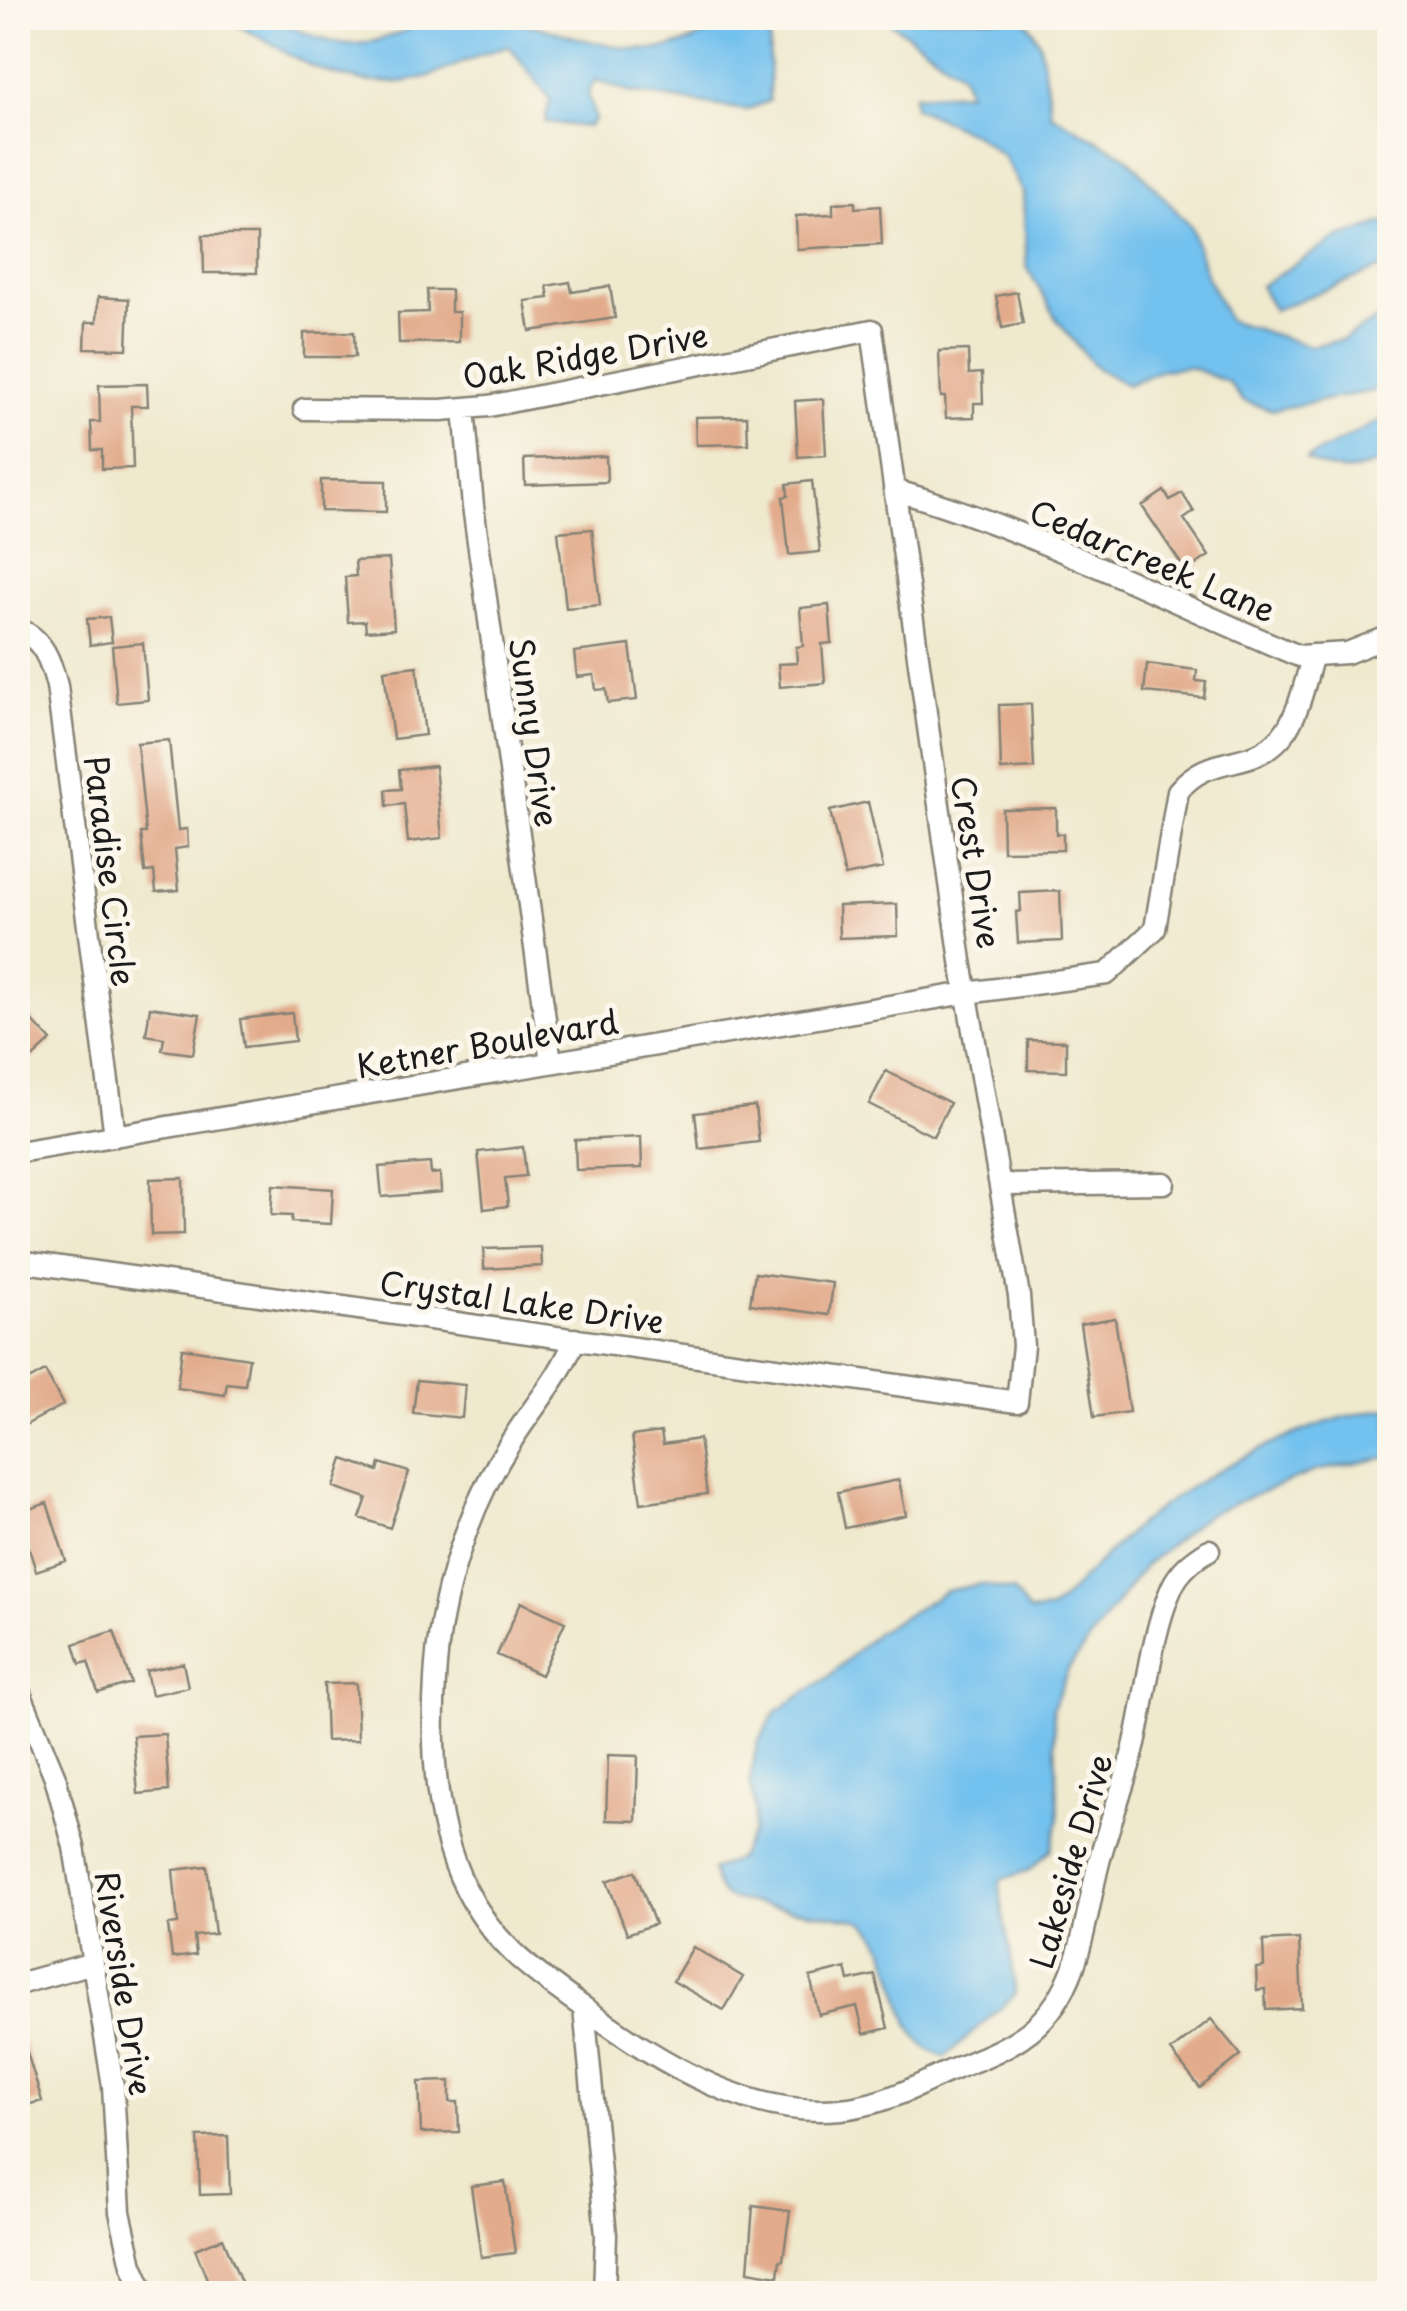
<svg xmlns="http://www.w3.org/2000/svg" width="1407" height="2311" viewBox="0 0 1407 2311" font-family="'Playpen Sans',sans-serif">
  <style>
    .water { fill: #73c1ee; stroke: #486e85; stroke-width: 2.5 }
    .building { fill: #e2ab8c }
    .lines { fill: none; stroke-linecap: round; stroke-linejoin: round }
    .minor-casing { stroke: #868275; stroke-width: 25 }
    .minor { stroke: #fff; stroke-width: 20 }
    .labels { text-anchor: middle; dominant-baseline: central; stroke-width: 10; stroke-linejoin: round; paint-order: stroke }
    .street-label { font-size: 32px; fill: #1c1c1c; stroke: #fbf7ec }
  </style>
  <rect width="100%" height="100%" fill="#fbf7ec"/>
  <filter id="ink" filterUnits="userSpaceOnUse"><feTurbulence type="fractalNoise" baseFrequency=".01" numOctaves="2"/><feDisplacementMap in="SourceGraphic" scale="20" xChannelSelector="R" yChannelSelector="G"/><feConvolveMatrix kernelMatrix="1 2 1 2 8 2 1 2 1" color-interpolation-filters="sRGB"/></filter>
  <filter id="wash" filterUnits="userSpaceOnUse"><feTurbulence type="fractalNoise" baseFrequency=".0048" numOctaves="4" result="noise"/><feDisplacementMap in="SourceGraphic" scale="40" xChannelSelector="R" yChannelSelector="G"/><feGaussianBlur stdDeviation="2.25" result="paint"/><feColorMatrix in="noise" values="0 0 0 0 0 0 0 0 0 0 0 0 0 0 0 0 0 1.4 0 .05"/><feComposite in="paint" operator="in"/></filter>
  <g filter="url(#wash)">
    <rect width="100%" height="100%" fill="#efe9ce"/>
    <path class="water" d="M231 18C241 17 252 16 262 18 290 23 319 43 349 44 383 45 412 24 444 18 543 0 637 97 728 18H770L769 101 746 110 629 92 596 80 588 93 595 120 588 127 545 122 550 99 509 46C477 53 452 70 422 78 373 91 316 74 276 46 262 37 240 30 231 18Z
      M884 18H1025L1040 43 1051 114 1127 157 1191 227 1206 274 1228 320 1310 346 1342 340 1389 312V388L1272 410 1243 401 1228 382 1189 367 1161 370 1127 385 1095 367 1057 320 1027 267 1023 193 1004 157 976 135 914 107V95L968 92 961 73Z
      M1389 221V265L1274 310 1260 286 1334 240Z
      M1389 416V458C1358 473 1337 476 1306 459Z
      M1389 1409V1457L1315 1471 1208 1514 1145 1565 1068 1669 1053 1708 1059 1819 1051 1850 1030 1870 1000 1880C1000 1921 1015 1955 1015 1995L945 2057C888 2042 907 1951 863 1922 858 1919 847 1918 841 1917 822 1913 733 1903 726 1897 717 1891 715 1881 712 1870L738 1859 753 1831 755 1808 750 1780 757 1744 776 1712 827 1678 876 1633 946 1591 981 1584 1013 1591 1029 1612 1051 1610C1081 1582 1108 1551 1139 1524 1195 1476 1317 1414 1389 1409Z"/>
    <g id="blocks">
      <path class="building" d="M855 202V208L880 206 882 244 797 249 796 216 833 214V203Z
        M203 235H257V273H204Z
        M570 282 572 292 610 286 615 318 530 331 525 301 549 298 547 286Z
        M427 290H451V312H459V342L399 343 398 313 428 312Z
        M1017 292 1023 324 1002 328 996 296Z
        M98 297 129 299 127 349 85 348 86 322H97Z
        M354 332 355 357H304V333Z
        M968 350 969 374 982 373 983 403H974V417L946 418 945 397H941L939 351Z
        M147 384 148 406H131L133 468 102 469V450H92L91 422H100L99 385Z
        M823 399 826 455 798 457 795 401Z
        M747 416 748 444 696 445 695 417Z
        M606 456 607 482 525 485 524 459Z
        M321 480 386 481V512L321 511Z
        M812 481 820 552 789 555 783 497 788 496 787 484Z
        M1164 491 1170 500 1182 493 1194 512 1184 519 1209 556 1186 571 1142 506Z
        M592 529 600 605 566 608 558 532Z
        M389 559 394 629 366 631 365 621 348 622 345 577 356 576 355 561Z
        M829 605 832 643 822 644 825 683 780 687 778 664 797 663 796 647 803 646 800 608Z
        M109 617 112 642 90 645 87 619Z
        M143 643 148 700 117 703 112 646Z
        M630 645 637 700 608 703 606 689 596 690 594 675 577 677 574 652Z
        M1147 664 1197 670 1196 681 1206 682 1204 698 1144 692Z
        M417 666 425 735 393 739 384 670Z
        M1031 704 1034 768 1001 770 999 705Z
        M169 740 178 830 187 829 188 847 175 849 179 890 156 892 154 871 145 872 141 833H146L137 743Z
        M435 766 442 838 408 842 404 804 387 806 386 790 401 789 399 770Z
        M868 802 883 868 845 876 830 811Z
        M1056 808V834H1063V850L1003 851 1002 809Z
        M1060 891 1062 941 1018 943 1016 912 1021 911 1020 893Z
        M897 904 898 936 839 938 838 906Z
        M150 1007 200 1014 193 1054 162 1050 164 1038 146 1035Z
        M292 1013 295 1041 244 1047 240 1019Z
        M27 1015 51 1041 18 1071V1024Z
        M1028 1040 1066 1041V1071L1028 1070Z
        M886 1071 950 1103 933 1136 869 1104Z
        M755 1106 759 1142 699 1149 695 1113Z
        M641 1137 642 1168 576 1170 575 1140Z
        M523 1147 526 1176 505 1178 508 1206 484 1209 478 1152Z
        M430 1163 431 1174 440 1173 441 1192 382 1197 379 1167Z
        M183 1178 184 1234 151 1235 150 1179Z
        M273 1185 333 1189 331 1224 291 1222 292 1216 271 1215Z
        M541 1247 542 1266 484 1269V1249Z
        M755 1273 833 1283 829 1315 750 1304Z
        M1115 1318 1129 1412 1094 1417 1080 1324Z
        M182 1348 249 1358 245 1385 227 1383 225 1395 177 1388Z
        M45 1371 63 1405 18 1429V1386Z
        M417 1380 465 1385 462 1418 413 1413Z
        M661 1432 663 1444 699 1439 707 1494 641 1503 632 1436Z
        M343 1459 378 1471 380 1463 409 1472 390 1528 360 1518 367 1498 334 1487Z
        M899 1480 906 1515 845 1528 838 1492Z
        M47 1503 66 1561 36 1571 18 1513Z
        M521 1602 565 1622 541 1675 497 1655Z
        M114 1631 131 1683 98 1693 88 1662 80 1664 74 1644Z
        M183 1663 188 1687 151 1695 146 1671Z
        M356 1683 358 1740 326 1741 324 1684Z
        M165 1734 169 1791 138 1794 133 1736Z
        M608 1755 638 1756 636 1821 606 1820Z
        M207 1866 215 1934 194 1936 196 1955 172 1958 168 1925 178 1924 173 1870Z
        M635 1871 655 1924 627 1934 607 1881Z
        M1299 1939 1302 2008 1266 2010 1265 1989 1257 1990 1256 1968 1264 1967 1263 1941Z
        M693 1947 743 1977 724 2010 673 1981Z
        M846 1968 849 1981 875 1975 888 2028 864 2034 857 2006 819 2015 810 1977Z
        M1211 2019 1241 2055 1200 2088 1171 2051Z
        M21 2033 42 2101 18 2107V2034Z
        M450 2081V2102H458L459 2132 421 2133 419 2082Z
        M228 2136 230 2194 200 2195 198 2137Z
        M505 2182 515 2253 481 2257 471 2186Z
        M753 2206 790 2211 783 2260H780L778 2276 748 2271Z
        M223 2238 246 2294H213L195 2249Z"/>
    </g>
  </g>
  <g filter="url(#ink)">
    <use href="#blocks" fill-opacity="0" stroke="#868275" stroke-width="2.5"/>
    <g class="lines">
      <defs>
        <path id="minor" d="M464 409 473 506 551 1062
          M894 490C1034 530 1165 600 1299 656L1347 653 1390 636
          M18 629C43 638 51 662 57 686L115 1136
          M18 1152 967 993 1107 974 1155 929 1178 791C1211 751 1250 772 1281 737 1299 716 1305 681 1313 655
          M1001 1185 1164 1183
          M18 1261 1017 1402 1023 1346 1019 1296 961 961 872 330 489 406 441 410 304 409
          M575 1339C561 1376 535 1404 514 1437 468 1506 439 1597 435 1680 431 1748 434 1827 466 1889 494 1945 534 1972 583 2007 661 2063 760 2127 860 2106 890 2100 916 2087 943 2074 970 2062 999 2053 1023 2036 1081 1997 1083 1924 1099 1862 1109 1822 1126 1783 1135 1743 1147 1692 1151 1635 1172 1587 1180 1570 1193 1560 1209 1550
          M18 1688 55 1777 74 1847 113 2086 120 2212 132 2265 145 2294
          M18 1984 93 1963
          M584 2008 606 2235 604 2294"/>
      </defs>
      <use href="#minor" class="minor-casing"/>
      <use href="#minor" class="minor"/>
    </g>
  </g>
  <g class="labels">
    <g class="street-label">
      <text transform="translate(585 355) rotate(-10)">Oak Ridge Drive</text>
      <text transform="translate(1153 560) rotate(23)">Cedarcreek Lane</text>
      <text transform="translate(535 732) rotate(82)">Sunny Drive</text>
      <text transform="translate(977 862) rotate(81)">Crest Drive</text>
      <text transform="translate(111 871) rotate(83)">Paradise Circle</text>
      <text transform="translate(487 1043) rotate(-10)">Ketner Boulevard</text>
      <text transform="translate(522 1301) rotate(8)">Crystal Lake Drive</text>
      <text transform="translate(1070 1861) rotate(-74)">Lakeside Drive</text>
      <text transform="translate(125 1983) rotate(81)">Riverside Drive</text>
    </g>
  </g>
  <rect width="1407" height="2311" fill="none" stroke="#fbf7ec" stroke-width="60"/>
</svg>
